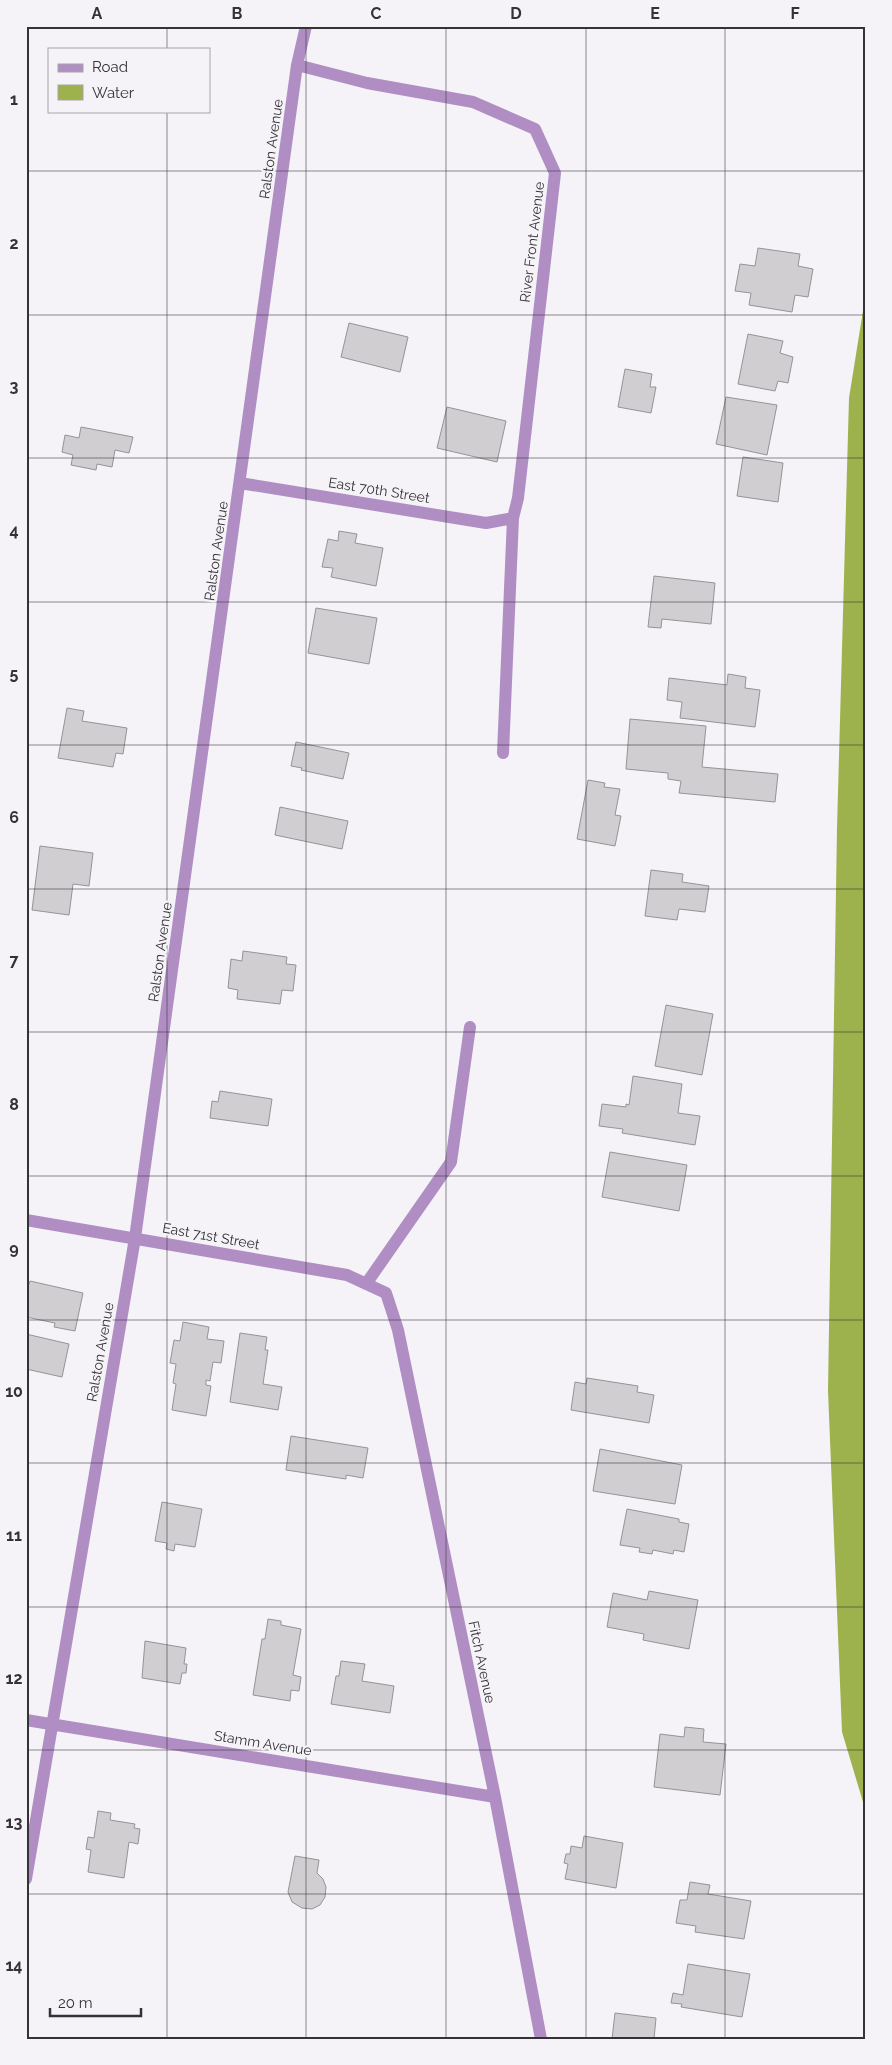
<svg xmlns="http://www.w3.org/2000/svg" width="892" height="2065" viewBox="0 0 892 2065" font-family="Raleway,sans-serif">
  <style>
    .water { fill: #9db24d }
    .building { fill: #d1ced2; stroke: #959397 }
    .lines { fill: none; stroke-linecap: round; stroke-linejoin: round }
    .minor { stroke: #b08ec4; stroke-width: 12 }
    .grid { fill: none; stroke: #333234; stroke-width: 1; stroke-opacity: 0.55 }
    .labels { text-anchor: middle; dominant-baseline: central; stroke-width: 4.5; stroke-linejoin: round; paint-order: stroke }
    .street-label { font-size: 14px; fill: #333234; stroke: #f5f3f7 }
    .neatline { fill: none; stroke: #333234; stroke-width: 2 }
    .grid-label { font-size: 16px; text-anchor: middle; font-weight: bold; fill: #333234 }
  </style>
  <rect width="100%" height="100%" fill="#f5f3f7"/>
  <path class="water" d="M866 292V1812L842 1732 828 1391 837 828 849 398Z"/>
  <path class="building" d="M758 248 800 254 798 266 813 269 808 297 795 295 792 312 749 305 751 293 735 291 740 264 755 266Z
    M349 323 408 337 400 372 341 357Z
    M748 334 783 341 780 353 793 357 788 383 778 381 775 391 738 384Z
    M625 369 652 374 650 387H656L651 413 618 407Z
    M726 397 777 405 767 455 716 444Z
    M447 407 506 421 497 462 437 448Z
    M81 427 133 437 129 453 115 450 112 467 97 464 96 470 71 465 73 455 62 452 65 435 79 438Z
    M743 457 783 463 778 502 737 496Z
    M339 531 357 534 355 543 383 548 376 586 331 577 333 568 322 567 328 539 338 541Z
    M654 576 715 583 711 624 662 619 661 628 648 627Z
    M316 608 377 618 369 664 308 653Z
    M728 674 746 677 745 688 760 690 755 727 680 718 682 702 667 700 669 678 727 685Z
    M67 708 84 711 82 721 127 728 123 754 116 753 113 767 58 758Z
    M630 719 706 726 702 767 778 774 775 802 679 793 681 781 668 779V773L626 769Z
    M296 742 349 753 343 779 301 770 302 768 291 766Z
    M588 780 605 783 604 787 620 789 615 815 621 816 615 846 577 839Z
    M280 807 348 821 342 849 275 835Z
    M40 846 93 853 89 886 73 884 69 915 32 910Z
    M651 870 683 874 682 882 709 886 705 912 679 909 677 920 645 916Z
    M243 951 287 957 286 964 296 965 293 991 282 990 280 1004 237 999 238 990 228 988 231 959 242 961Z
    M666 1005 713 1014 702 1075 655 1066Z
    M633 1076 682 1084 678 1113 700 1116 695 1145 622 1133 623 1129 599 1126 602 1104 626 1107V1104L629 1105Z
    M220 1091 272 1099 268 1126 210 1118 212 1101 218 1102Z
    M610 1152 687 1165 679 1211 602 1197Z
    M30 1281 83 1293 75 1331 54 1327 55 1323 26 1317V1292Z
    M183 1322 209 1327 207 1339 224 1341 221 1363 213 1362 210 1381 206 1380V1385L211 1386 206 1416 172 1410 176 1384 173 1383 176 1364 170 1363 174 1340 180 1341Z
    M240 1333 267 1337 265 1350H268L263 1384 282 1387 278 1410 230 1402Z
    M26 1334 69 1344 62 1377 26 1369Z
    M587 1378 638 1386 637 1392 654 1395 649 1423 571 1410 575 1382 586 1384Z
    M291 1436 368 1448 363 1478 346 1475V1479L286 1470Z
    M600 1449 682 1465 675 1504 593 1491Z
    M162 1502 202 1509 195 1547 175 1544 174 1551 166 1549 167 1543 155 1541Z
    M627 1509 679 1519V1522L689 1524 684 1552 674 1550 673 1554 653 1550 652 1554 639 1552 640 1548 620 1545Z
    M649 1591 698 1600 689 1649 643 1640 644 1634 607 1627 613 1593 647 1600Z
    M268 1619 281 1621V1625L301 1629 293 1675 301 1677 299 1691 291 1690 290 1701 253 1695 262 1639H265Z
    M145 1641 186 1648 184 1664H187L186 1673H182L180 1684 142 1678Z
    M341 1661 365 1664 362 1681 394 1686 390 1713 331 1704 336 1676H339Z
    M685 1727 704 1729 703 1742 726 1744 720 1795 654 1787 660 1734 684 1737Z
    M98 1811 111 1813 110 1820 135 1824 134 1828 140 1829 138 1844 129 1842 124 1878 88 1872 91 1850 86 1849 88 1837 94 1838Z
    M584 1836 623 1843 616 1888 565 1879 568 1864 564 1863 566 1854H570L571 1846 582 1848Z
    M295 1856 319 1860 317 1873 323 1879 326 1887 325 1897 320 1905 312 1909 302 1908 292 1902 288 1892Z
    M690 1882 710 1885 708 1894 751 1901 744 1939 695 1932 696 1926 676 1923 680 1900H687Z
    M688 1964 750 1974 742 2017 681 2007 682 2004 671 2003 673 1993 683 1995Z
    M615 2013 656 2018 654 2039H612Z"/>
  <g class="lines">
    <path class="minor" d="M297 65 367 83 473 102 535 129 555 173 518 498 513 518 503 753
      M240 483 486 523 513 518
      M26 1220 347 1275 386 1293 398 1330 495 1797 541 2039
      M366 1284 451 1162 470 1027
      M26 1720 495 1797
      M26 1879 135 1238 297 65 306 26"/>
  </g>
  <path class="grid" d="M167 26V49M306 26V2039M446 26V2039M586 26V2039M725 26V2039M167 111V2039M26 171H866M26 315H866M26 458H866M26 602H866M26 745H866M26 889H866M26 1032H866M26 1176H866M26 1320H866M26 1463H866M26 1607H866M26 1750H866M26 1894H866"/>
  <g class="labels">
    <g class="street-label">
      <text transform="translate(271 149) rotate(-82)">Ralston Avenue</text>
      <text transform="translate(532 242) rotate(-83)">River Front Avenue</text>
      <text transform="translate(379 490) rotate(9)">East 70th Street</text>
      <text transform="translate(216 551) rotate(-82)">Ralston Avenue</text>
      <text transform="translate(160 952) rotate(-82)">Ralston Avenue</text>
      <text transform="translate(211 1236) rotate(10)">East 71st Street</text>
      <text transform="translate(100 1352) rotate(-80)">Ralston Avenue</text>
      <text transform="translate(482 1662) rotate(78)">Fitch Avenue</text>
      <text transform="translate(263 1743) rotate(9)">Stamm Avenue</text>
    </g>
  </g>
  <rect width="892" height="2065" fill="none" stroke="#f5f3f7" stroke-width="55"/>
  <rect x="48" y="48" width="162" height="65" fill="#f5f3f7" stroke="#a7a6a9"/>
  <rect x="58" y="64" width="25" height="8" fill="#b08ec4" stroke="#a7a6a9"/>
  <text x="92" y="72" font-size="15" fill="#333234">Road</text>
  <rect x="58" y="85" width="25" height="15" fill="#9db24d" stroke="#a7a6a9"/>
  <text x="92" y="98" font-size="15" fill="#333234">Water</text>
  <path d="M50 2008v8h91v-8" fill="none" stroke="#333234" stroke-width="2.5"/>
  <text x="58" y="2008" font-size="15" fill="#333234" stroke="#f5f3f7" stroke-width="4" paint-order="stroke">20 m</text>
  <rect x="28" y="28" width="836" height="2010" class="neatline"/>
  <g class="grid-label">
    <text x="97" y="19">A</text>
    <text x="237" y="19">B</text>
    <text x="376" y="19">C</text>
    <text x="516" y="19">D</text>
    <text x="655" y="19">E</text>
    <text x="795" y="19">F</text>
    <text x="14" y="105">1</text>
    <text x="14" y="249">2</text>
    <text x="14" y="392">3</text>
    <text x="14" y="536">4</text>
    <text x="14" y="679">5</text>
    <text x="14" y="823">6</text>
    <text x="14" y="966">7</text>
    <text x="14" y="1110">8</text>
    <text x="14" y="1254">9</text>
    <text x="14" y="1397">10</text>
    <text x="14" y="1541">11</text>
    <text x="14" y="1684">12</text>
    <text x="14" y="1828">13</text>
    <text x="14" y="1971">14</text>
  </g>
</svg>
